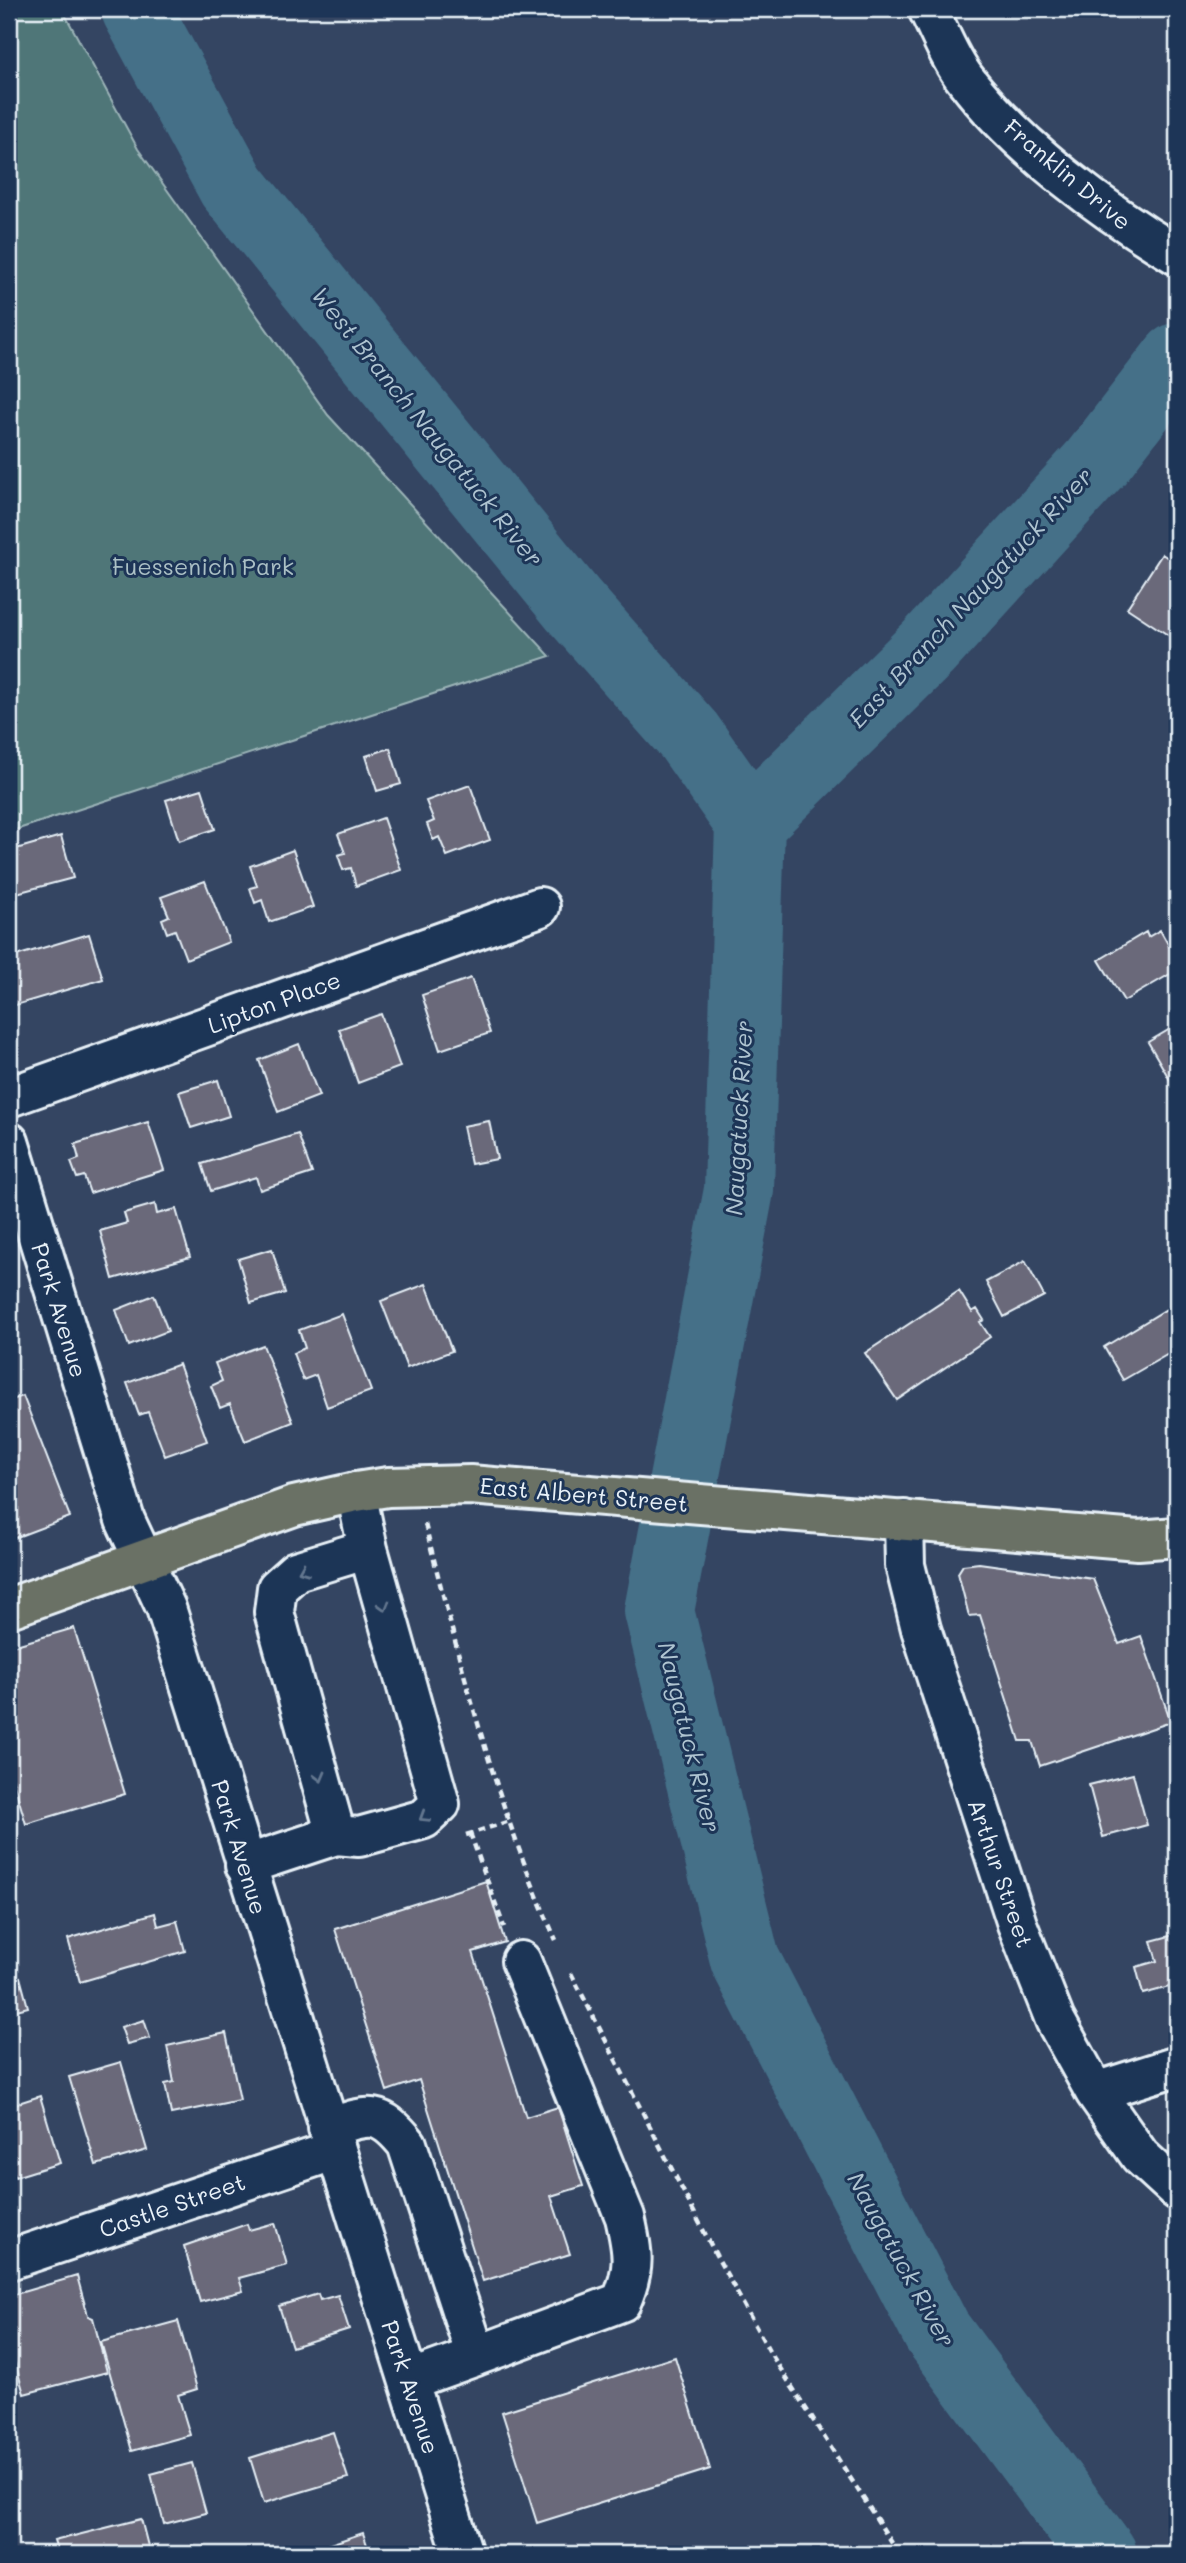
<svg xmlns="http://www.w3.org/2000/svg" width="1186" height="2563" viewBox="0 0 1186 2563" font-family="Mali,sans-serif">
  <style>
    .green { fill: #4f7678; stroke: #9cb4b8; stroke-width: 2 }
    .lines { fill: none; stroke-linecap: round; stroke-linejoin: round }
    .river { stroke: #447088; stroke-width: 70 }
    .building { fill: #6a697a; stroke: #e8f1f8; stroke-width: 2 }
    .minor-casing { stroke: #e8f1f8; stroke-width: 44 }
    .major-casing { stroke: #e8f1f8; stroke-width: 44 }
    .path { stroke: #e8f1f8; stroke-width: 4.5; stroke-dasharray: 7 5; stroke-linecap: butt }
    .minor { stroke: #1d3557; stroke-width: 38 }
    .major { stroke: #6b7165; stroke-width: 38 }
    .oneway { stroke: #64778f }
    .labels { text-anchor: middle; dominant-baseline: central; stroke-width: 6; stroke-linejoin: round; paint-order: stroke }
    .street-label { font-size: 23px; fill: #e8f1f8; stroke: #1d3557 }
    .park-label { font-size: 23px; fill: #abc0c5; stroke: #1d3557 }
    .water-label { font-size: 24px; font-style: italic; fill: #afc4d1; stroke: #1d3557 }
  </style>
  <rect width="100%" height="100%" fill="#344562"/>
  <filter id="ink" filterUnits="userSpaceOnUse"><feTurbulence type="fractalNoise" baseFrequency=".0143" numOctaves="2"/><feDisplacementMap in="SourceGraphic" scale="14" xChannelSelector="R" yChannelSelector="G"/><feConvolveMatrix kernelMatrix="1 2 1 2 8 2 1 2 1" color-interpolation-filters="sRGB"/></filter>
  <g filter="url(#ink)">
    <path class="green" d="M9 9H62L138 149 328 415 550 656 9 832Z"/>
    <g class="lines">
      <path class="river" d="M136 9 232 186 573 605 689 736 750 823
        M750 823 739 1190 659 1611 745 1960 937 2332 1102 2554
        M750 823 928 648 1096 463 1177 358"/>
    </g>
    <path class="building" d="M1162 554 1177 564V641L1127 608Z
      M390 748 401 784 377 791 366 756Z
      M470 785 490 840 447 856 439 837 433 840 427 824 434 821 426 801Z
      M202 789 215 829 179 841 166 800Z
      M383 818 401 870 356 886 351 868 343 870 338 855 345 853 338 834Z
      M61 836 73 878 9 895V851Z
      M293 850 313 907 269 922 262 900 255 903 250 888 257 886 250 866Z
      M205 881 229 942 186 959 175 930 167 933 162 919 169 916 161 897Z
      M1160 930 1177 960V970L1124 1001 1099 960 1146 932 1148 937Z
      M89 934 103 979 9 1007V958Z
      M471 978 490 1033 440 1050 422 995Z
      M381 1014 400 1067 358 1083 339 1029Z
      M1177 1025V1076L1170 1080 1148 1042Z
      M299 1044 319 1096 278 1112 259 1060Z
      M218 1080 229 1116 191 1128 179 1092Z
      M489 1121 497 1159 471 1164 463 1126Z
      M148 1122 164 1170 90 1193 84 1176 77 1178 71 1162 79 1159 75 1144Z
      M298 1134 312 1173 260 1190 256 1177 211 1191 202 1164Z
      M155 1204 157 1214 176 1209 190 1257 113 1279 100 1231 127 1223 124 1213Z
      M272 1249 285 1293 251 1303 238 1259Z
      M1025 1261 1044 1296 1004 1317 986 1282Z
      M426 1284 452 1351 407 1368 381 1301Z
      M959 1291 972 1312 977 1309 984 1320 980 1322 990 1337 897 1400 865 1353Z
      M154 1295 168 1331 129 1346 116 1310Z
      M1170 1307 1177 1319V1349L1123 1380 1104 1347Z
      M342 1314 371 1391 327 1407 316 1375 303 1380 293 1353 305 1348 299 1330Z
      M263 1345 293 1422 245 1441 230 1404 220 1408 211 1386 222 1381 215 1363Z
      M179 1364 207 1441 165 1456 148 1412 139 1415 127 1383Z
      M23 1396 70 1517 9 1540V1401Z
      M979 1563 1093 1579 1119 1644 1141 1636 1171 1722 1040 1766 1032 1741H1020L980 1615 969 1616 958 1573 963 1565Z
      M74 1628 125 1794 26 1824 9 1767V1647Z
      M1133 1774 1147 1825 1103 1837 1089 1785Z
      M486 1881 505 1942 473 1952 526 2117 558 2107 583 2186 551 2196 570 2254 483 2281 419 2080 387 2091 335 1929Z
      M155 1913 158 1926 177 1921 185 1951 80 1982 68 1939Z
      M1177 1934V1985L1143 1994 1136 1967 1157 1961 1151 1941Z
      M20 1977 28 2007 9 2012V1980Z
      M144 2020 150 2038 127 2044 121 2027Z
      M226 2033 240 2100 171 2114 165 2084 174 2082 167 2046Z
      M121 2062 147 2150 96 2165 69 2077Z
      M40 2096 60 2163 15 2177 9 2158V2106Z
      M275 2223 287 2265 239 2278 243 2291 200 2302 184 2246 247 2224 249 2230Z
      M77 2276 88 2316 93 2318 107 2372 24 2394 13 2355H9V2296Z
      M318 2294 320 2300 338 2295 349 2329 292 2347 279 2306Z
      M178 2321 197 2389 178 2395 190 2435 132 2451 101 2342Z
      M675 2357 710 2469 537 2523 502 2412Z
      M333 2432 348 2478 264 2503 250 2458Z
      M192 2463 206 2513 164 2524 151 2474Z
      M141 2519 150 2554H58L54 2541Z
      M363 2533 370 2554H300Z"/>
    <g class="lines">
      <defs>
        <path id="minor" d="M928 9C940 32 950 60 966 80 1018 148 1105 212 1177 255
          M9 1097 540 907
          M9 1142 125 1520 166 1608 463 2554
          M904 1520 905 1565 921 1629 1017 1924 1055 2020 1095 2092 1140 2156 1177 2190
          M336 1835 274 1612 277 1588 296 1571 368 1549
          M245 1865 336 1835 359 1837 424 1819 440 1804 368 1549 356 1492
          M1095 2092 1177 2066
          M328 2128C368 2115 379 2109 407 2144L476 2356 409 2380
          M9 2260 336 2150
          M476 2356 621 2302C636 2268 633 2252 625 2217L521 1961"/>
        <path id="major" d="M9 1608 294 1506 356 1492 388 1487 470 1485 1138 1540 1177 1537"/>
      </defs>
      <use href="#minor" class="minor-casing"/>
      <use href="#major" class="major-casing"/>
      <path class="path" d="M425 1524C460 1663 497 1810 556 1940
        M470 1833 504 1927
        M466 1835 510 1821
        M571 1973 716 2255 771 2354 899 2554"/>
      <use href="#minor" class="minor"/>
      <use href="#major" class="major"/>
    </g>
    <defs><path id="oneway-chevron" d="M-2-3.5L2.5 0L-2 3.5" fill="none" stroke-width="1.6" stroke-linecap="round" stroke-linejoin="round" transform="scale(1.75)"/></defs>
    <g class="oneway">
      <use href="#oneway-chevron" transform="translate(303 1570) rotate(158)"/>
      <use href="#oneway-chevron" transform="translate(384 1606) rotate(74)"/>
      <use href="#oneway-chevron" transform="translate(320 1777) rotate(75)"/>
      <use href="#oneway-chevron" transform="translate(424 1817) rotate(148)"/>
    </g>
  </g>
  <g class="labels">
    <g class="street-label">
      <text transform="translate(1068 174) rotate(40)">Franklin Drive</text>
      <text transform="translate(274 1002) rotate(-20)">Lipton Place</text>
      <text transform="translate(60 1310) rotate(73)">Park Avenue</text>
      <text transform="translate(584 1494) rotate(5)">East Albert Street</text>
      <text transform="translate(240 1847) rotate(73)">Park Avenue</text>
      <text transform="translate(1001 1873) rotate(71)">Arthur Street</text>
      <text transform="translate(172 2205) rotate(-19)">Castle Street</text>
      <text transform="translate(411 2387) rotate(72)">Park Avenue</text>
    </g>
    <g class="park-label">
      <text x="203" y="566">Fuessenich Park</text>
    </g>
    <g class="water-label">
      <text transform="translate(428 426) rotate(51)">West Branch Naugatuck River</text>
      <text transform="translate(970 597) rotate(-47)">East Branch Naugatuck River</text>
      <text transform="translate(738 1118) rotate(-87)">Naugatuck River</text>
      <text transform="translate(690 1737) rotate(76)">Naugatuck River</text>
      <text transform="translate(902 2259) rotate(61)">Naugatuck River</text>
    </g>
  </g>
  <rect width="1186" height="2563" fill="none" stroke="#1d3557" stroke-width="35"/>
  <rect x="18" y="18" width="1151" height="2528" fill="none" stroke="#e8f1f8" stroke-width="2.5" filter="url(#ink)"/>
</svg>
